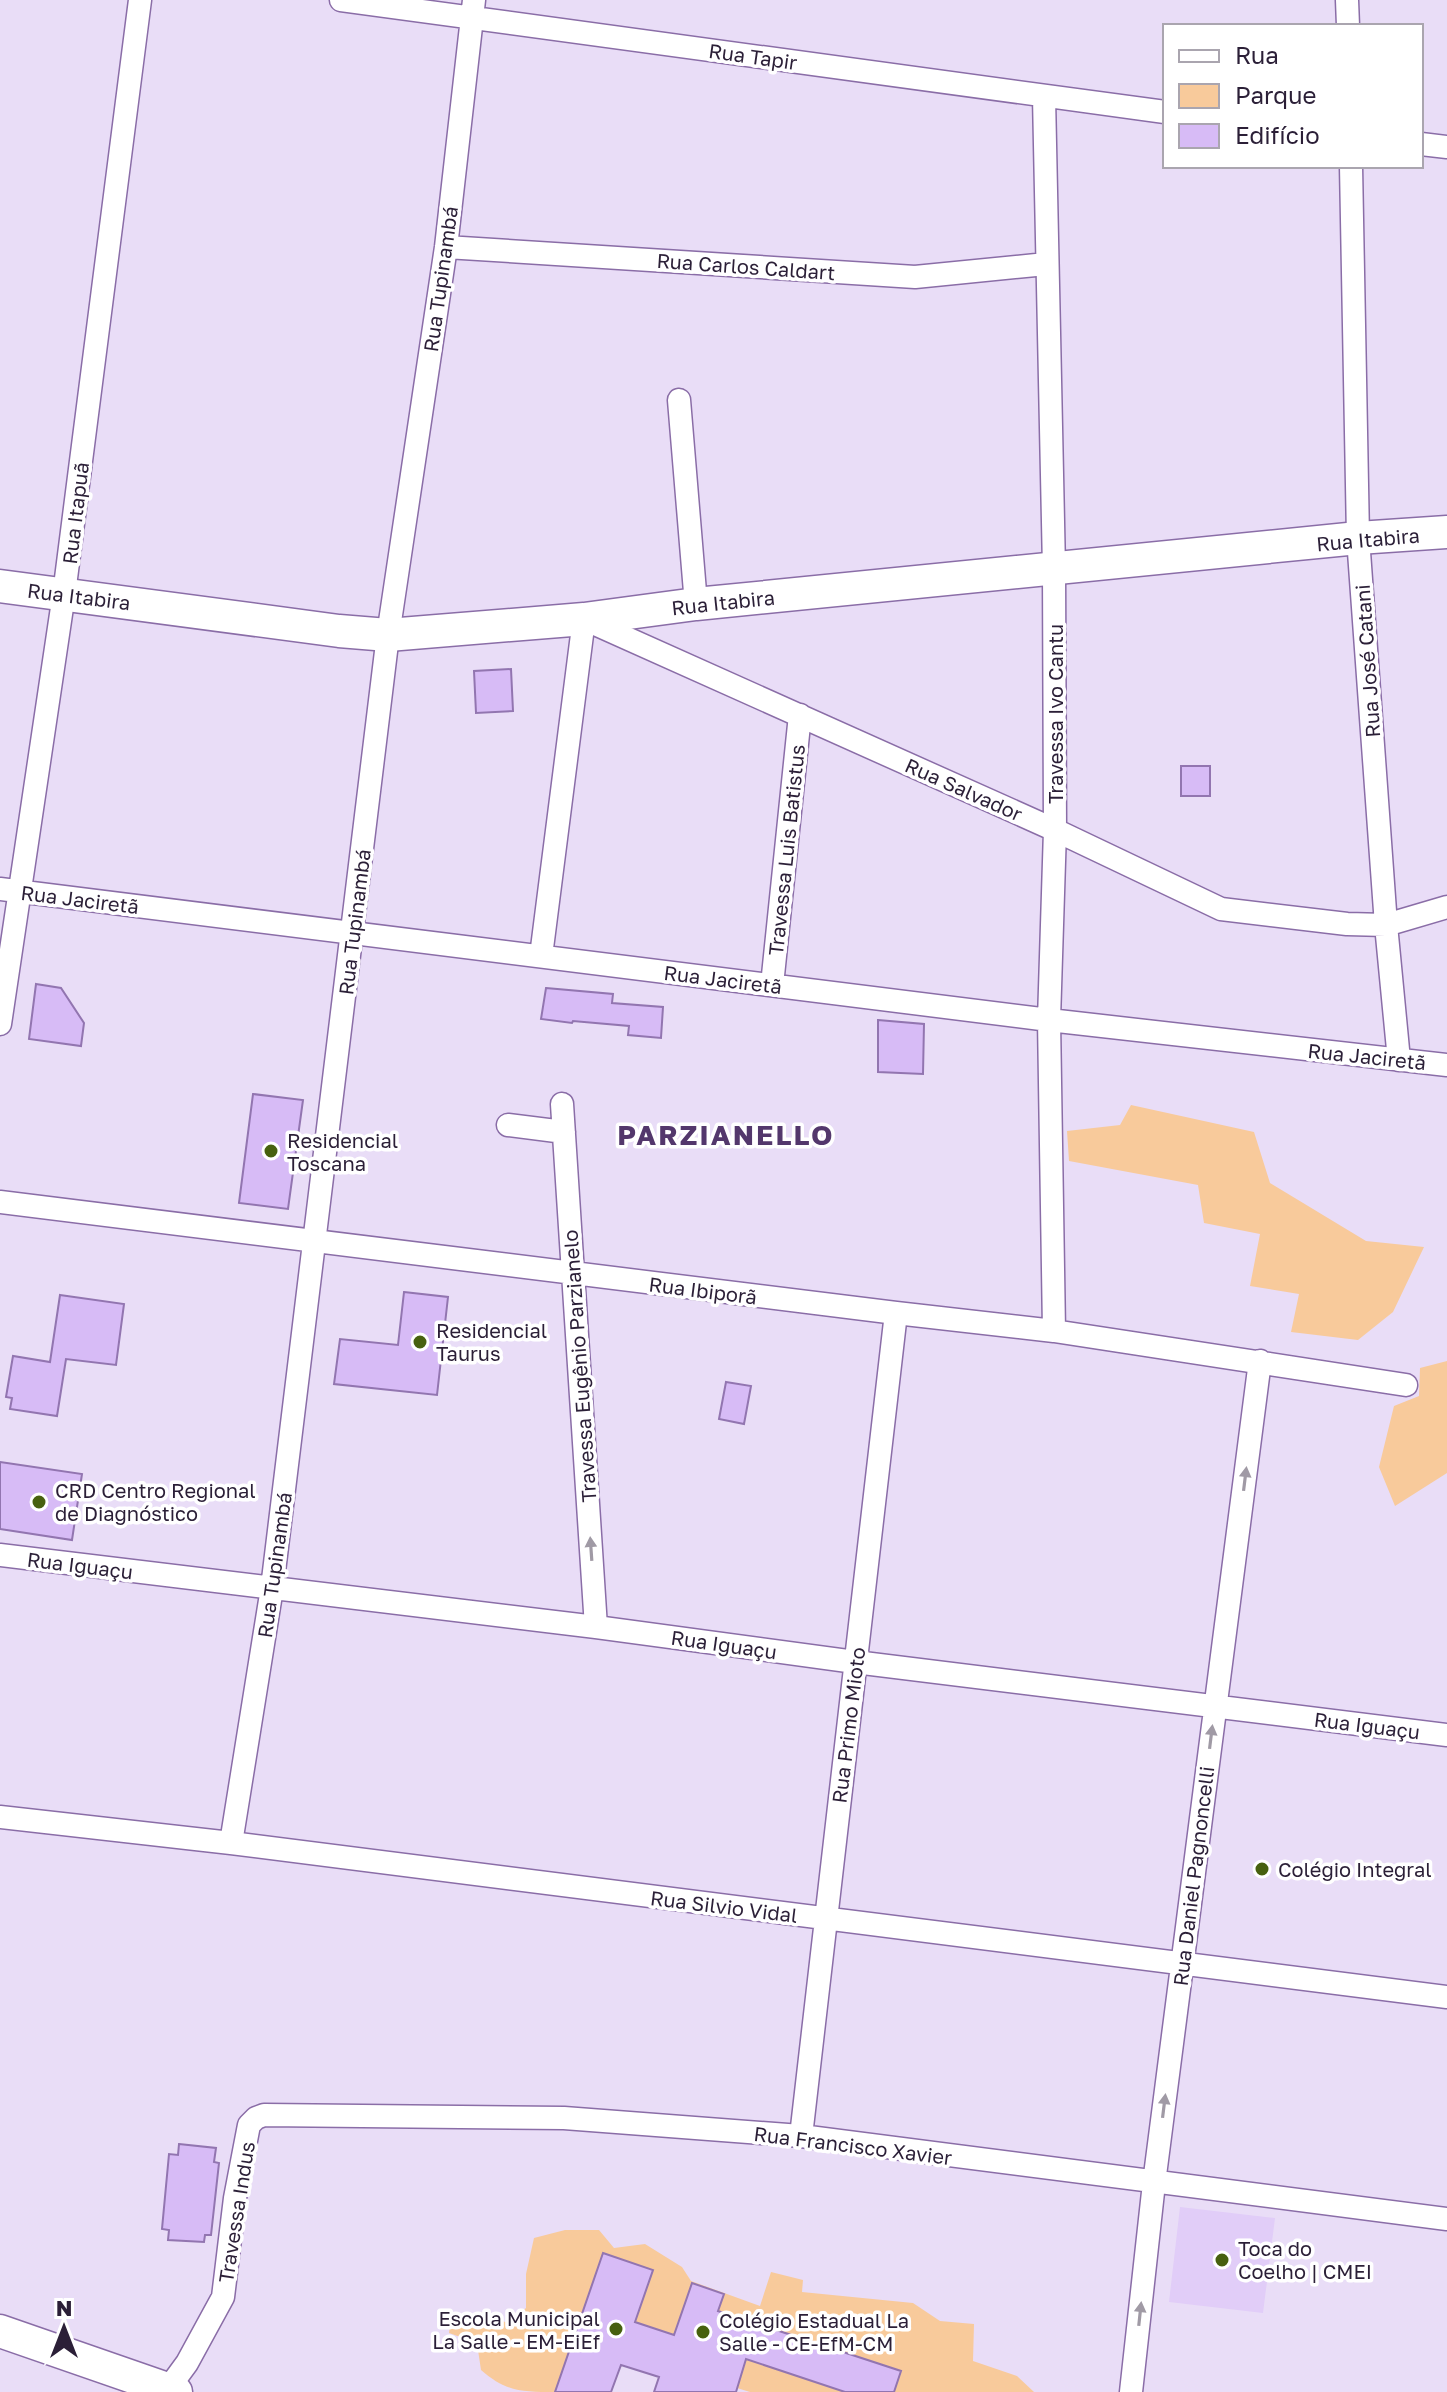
<svg xmlns="http://www.w3.org/2000/svg" width="1447" height="2392" viewBox="0 0 1447 2392" font-family="'Golos Text',sans-serif">
  <style>
    .built { fill: #e1cdf8 }
    .green { fill: #f8ca9b }
    .building { fill: #d7bbf6; stroke: #9275b0; stroke-width: 2 }
    .lines { fill: none; stroke-linecap: round; stroke-linejoin: round }
    .street-casing { stroke: #8a6da7; stroke-width: 25 }
    .secondary-casing { stroke: #8a6da7; stroke-width: 35 }
    .street { stroke: #fff; stroke-width: 22 }
    .secondary { stroke: #fff; stroke-width: 32 }
    .oneway { fill: #a09aa5 }
    .poi-dot { fill: #47600f; stroke: #fff; stroke-width: 3 }
    .labels { text-anchor: middle; dominant-baseline: central; stroke-width: 7; stroke-linejoin: round; paint-order: stroke }
    .street-label { font-size: 20px; fill: #2b1f37; stroke: #fff }
    .poi-label { font-size: 20px; fill: #2b1f37; stroke: #fff; text-anchor: start }
    .district-label { font-size: 28px; font-weight: bold; letter-spacing: 2px; fill: #53376c; stroke: #fff }
  </style>
  <rect width="100%" height="100%" fill="#e9ddf7"/>
  <path class="built" d="M1180 2207 1275 2218 1263 2313 1169 2302Z"/>
  <path class="green" d="M1131 1105 1254 1132 1270 1183 1366 1241 1424 1247 1393 1312 1358 1340 1291 1332 1299 1294 1250 1286 1260 1234 1204 1223 1198 1185 1069 1161 1067 1131 1120 1125Z
    M1447 1361V1473L1395 1506 1379 1467 1394 1406 1419 1396 1420 1368Z
    M565 2230H599L614 2248 645 2244 682 2267 691 2281 760 2306 771 2272 803 2280 802 2292 913 2303 940 2321 974 2324 973 2361 1017 2376 1034 2392H894L900 2371 734 2316 702 2357 724 2294 692 2283 674 2335 635 2322 653 2270 604 2253 555 2392C523 2392 506 2392 481 2370L478 2350 466 2339 449 2333 451 2318 485 2312 507 2323 526 2308V2274L534 2238Z
    M746 2359 845 2392H750L737 2388Z"/>
  <path class="building" d="M511 669 513 711 476 713 474 671Z
    M1181 766H1210V796H1181Z
    M36 984 61 988 84 1023 81 1046 29 1039Z
    M546 988 613 994 612 1003 663 1007 661 1038 628 1035 629 1026 573 1021 572 1023 541 1019Z
    M878 1020 924 1024 923 1074 878 1072Z
    M253 1094 303 1100 288 1209 239 1203Z
    M404 1292 448 1297 437 1395 334 1384 340 1339 398 1345Z
    M60 1295 124 1304 116 1365 66 1359 57 1416 10 1409 12 1398 6 1397 13 1356 50 1362Z
    M726 1382 751 1386 744 1424 719 1419Z
    M0 1462 82 1474 72 1540 0 1529Z
    M179 2144 216 2148 214 2162 219 2163 211 2235H205L204 2242 168 2240 169 2230 162 2229 169 2154 178 2155Z
    M603 2253 653 2270 635 2322 674 2335 692 2283 724 2294 718 2311 901 2371 894 2392H845L746 2359 736 2392H654L659 2377 621 2365 611 2392H555Z"/>
  <g class="lines">
    <defs>
      <path id="street" d="M341 0 1165 112
        M1347 0 1348 26
        M1044 97 1054 569 1055 830 1049 1020 1054 1331
        M1421 144 1447 147
        M1351 166 1358 538 1386 925 1399 1060
        M446 247 915 277 1046 264
        M679 400 696 604
        M0 889 1049 1020 1447 1065
        M541 956 584 619 1055 830 1221 909 1347 924 1386 925 1447 907
        M772 985 800 715
        M0 1024 64 594 140 0
        M562 1104 596 1627
        M508 1125 564 1132
        M0 1202 896 1313 1054 1331 1406 1385
        M0 1555 596 1627 855 1662 1447 1735
        M0 1817 231 1843 1447 1997
        M231 1843 272 1588 388 635 446 247 474 0
        M801 2136 896 1313
        M168 2389 187 2363 223 2297 235 2198 249 2125 256 2118 264 2115 564 2118 801 2136 1447 2219
        M1131 2392 1154 2183 1260 1361"/>
      <path id="secondary" d="M0 586 339 631 388 635 584 619 696 604 1358 538 1447 532
        M0 2331 176 2392"/>
    </defs>
    <use href="#street" class="street-casing"/>
    <use href="#secondary" class="secondary-casing"/>
    <use href="#street" class="street"/>
    <use href="#secondary" class="secondary"/>
  </g>
  <defs><path id="oneway-solid" d="M-6-.8H1V-3.2L6.5 0L1 3.2V.8H-6Z" transform="scale(2)"/></defs>
  <g class="oneway">
    <use href="#oneway-solid" transform="translate(1245 1479) rotate(-83)"/>
    <use href="#oneway-solid" transform="translate(591 1549) rotate(-94)"/>
    <use href="#oneway-solid" transform="translate(1211 1737) rotate(-83)"/>
    <use href="#oneway-solid" transform="translate(1164 2106) rotate(-83)"/>
    <use href="#oneway-solid" transform="translate(1140 2314) rotate(-84)"/>
  </g>
  <g class="poi-dot">
    <circle cx="271" cy="1151" r="8"/>
    <circle cx="420" cy="1342" r="8"/>
    <circle cx="39" cy="1502" r="8"/>
    <circle cx="1262" cy="1869" r="8"/>
    <circle cx="1222" cy="2260" r="8"/>
    <circle cx="616" cy="2329" r="8"/>
    <circle cx="703" cy="2332" r="8"/>
  </g>
  <g class="labels">
    <g class="street-label">
      <text transform="translate(753 56) rotate(8)">Rua Tapir</text>
      <text transform="translate(746 266) rotate(4)">Rua Carlos Caldart</text>
      <text transform="translate(440 279) rotate(-82)">Rua Tupinambá</text>
      <text transform="translate(75 513) rotate(-83)">Rua Itapuã</text>
      <text transform="translate(1368 539) rotate(-5)">Rua Itabira</text>
      <text transform="translate(79 596) rotate(7)">Rua Itabira</text>
      <text transform="translate(723 602) rotate(-6)">Rua Itabira</text>
      <text transform="translate(1367 661) rotate(-94)">Rua José Catani</text>
      <text transform="translate(1055 714) rotate(-90)">Travessa Ivo Cantu</text>
      <text transform="translate(964 789) rotate(24)">Rua Salvador</text>
      <text transform="translate(786 850) rotate(-84)">Travessa Luis Batistus</text>
      <text transform="translate(80 899) rotate(7)">Rua Jaciretã</text>
      <text transform="translate(354 922) rotate(-83)">Rua Tupinambá</text>
      <text transform="translate(723 979) rotate(7)">Rua Jaciretã</text>
      <text transform="translate(1367 1056) rotate(6)">Rua Jaciretã</text>
      <text transform="translate(703 1290) rotate(7)">Rua Ibiporã</text>
      <text transform="translate(579 1366) rotate(-94)">Travessa Eugênio Parzianelo</text>
      <text transform="translate(80 1565) rotate(7)">Rua Iguaçu</text>
      <text transform="translate(274 1565) rotate(-82)">Rua Tupinambá</text>
      <text transform="translate(724 1644) rotate(8)">Rua Iguaçu</text>
      <text transform="translate(848 1725) rotate(-83)">Rua Primo Mioto</text>
      <text transform="translate(1367 1725) rotate(7)">Rua Iguaçu</text>
      <text transform="translate(1193 1876) rotate(-83)">Rua Daniel Pagnoncelli</text>
      <text transform="translate(724 1906) rotate(7)">Rua Silvio Vidal</text>
      <text transform="translate(853 2145) rotate(7)">Rua Francisco Xavier</text>
      <text transform="translate(236 2212) rotate(-81)">Travessa Indus</text>
    </g>
    <g class="poi-label">
      <text x="287" y="1140">Residencial<tspan x="287" dy="23">Toscana</tspan></text>
      <text x="436" y="1330">Residencial<tspan x="436" dy="23">Taurus</tspan></text>
      <text x="55" y="1490">CRD Centro Regional<tspan x="55" dy="23">de Diagnóstico</tspan></text>
      <text x="1278" y="1869">Colégio Integral</text>
      <text x="1238" y="2248">Toca do<tspan x="1238" dy="23">Coelho | CMEI</tspan></text>
      <text x="600" y="2318" text-anchor="end">Escola Municipal<tspan x="600" dy="23">La Salle - EM-EiEf</tspan></text>
      <text x="719" y="2320">Colégio Estadual La<tspan x="719" dy="23">Salle - CE-EfM-CM</tspan></text>
    </g>
    <g class="district-label">
      <text x="726" y="1134">PARZIANELLO</text>
    </g>
  </g>
  <rect x="1163" y="24" width="260" height="144" fill="#ffffff" stroke="#aaa5af" stroke-width="2"/>
  <rect x="1179" y="50" width="40" height="12" fill="#ffffff" stroke="#aaa5af" stroke-width="2"/>
  <text x="1235" y="64" font-size="24" fill="#2b1f37">Rua</text>
  <rect x="1179" y="84" width="40" height="24" fill="#f8ca9b" stroke="#aaa5af" stroke-width="2"/>
  <text x="1235" y="104" font-size="24" fill="#2b1f37">Parque</text>
  <rect x="1179" y="124" width="40" height="24" fill="#d7bbf6" stroke="#aaa5af" stroke-width="2"/>
  <text x="1235" y="144" font-size="24" fill="#2b1f37">Edifício</text>
  <g transform="translate(64 2328)" stroke="#ffffff" stroke-width="6" paint-order="stroke">
  <path d="M0-6L14 30L0 20L-14 30Z" fill="#2b1f37"/>
  <text y="-12" font-size="22" font-weight="bold" text-anchor="middle" fill="#2b1f37">N</text>
  </g>
</svg>
